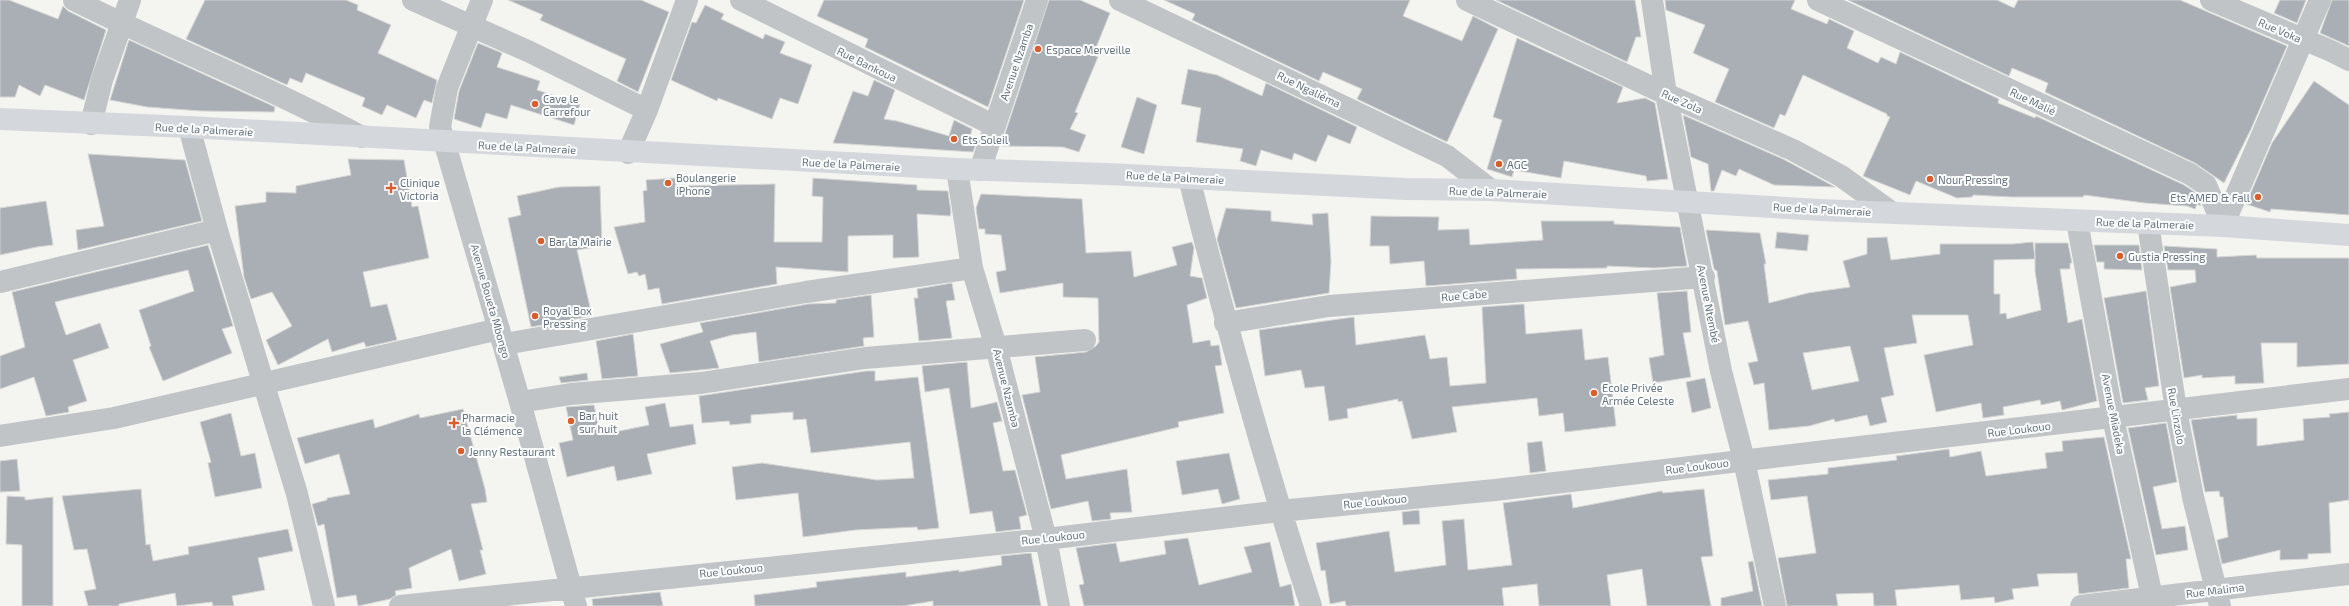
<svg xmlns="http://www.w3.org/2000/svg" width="2349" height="606" viewBox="0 0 2349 606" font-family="'Exo 2',sans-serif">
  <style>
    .building { fill: #a9afb5; stroke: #d6d6d4; fill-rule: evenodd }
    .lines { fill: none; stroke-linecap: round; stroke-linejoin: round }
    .minor { stroke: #c0c4c7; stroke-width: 22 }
    .major { stroke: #d4d8dc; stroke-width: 22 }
    .poi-dot { fill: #d85f2d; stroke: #fff; stroke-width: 1.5 }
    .labels { text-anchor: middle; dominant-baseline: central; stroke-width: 4; stroke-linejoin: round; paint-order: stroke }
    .street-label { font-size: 11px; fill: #657380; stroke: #fff }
    .poi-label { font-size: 11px; fill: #657380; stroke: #fff; text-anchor: start }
  </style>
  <rect width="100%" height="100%" fill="#f4f5f1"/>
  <path class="building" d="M0 0H9L58 19 63 6 68 11 106 30 84 100 45 85 40 96 19 85 15 97H0Z
    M205 0H346L358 5 357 10 391 25 378 53 437 80 432 103 424 100 416 118 387 105 382 115 362 106 365 98 306 73 302 83 290 78 287 85 186 39Z
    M508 0H641L669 12 638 92 617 81 626 59 540 20 543 15Z
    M824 0H1024L988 107 865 47 868 39 817 16Z
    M1049 0H1080L1110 13 1093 55 1098 57 1075 112 1078 113 1070 129 1086 135 1079 152 1063 147 1001 146Z
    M1164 0H1410L1403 16 1462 41 1473 16 1498 29 1447 142 1357 99 1362 89 1323 72 1319 81 1192 20 1195 14Z
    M1496 0H1635L1641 37H1636L1627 62Z
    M1665 0H1795L1791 9 1827 24 1829 19 1854 31 1847 48 1878 63 1881 57 1896 64 1900 52 1999 99 1998 103 2035 118 2036 116 2184 185 2196 193 2201 206 2197 204 2195 209 2187 206 2145 203 2084 195 2083 197H2011L1973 195 1972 197 1957 198 1916 181 1910 195 1863 176 1890 117 1887 116V114L1803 75 1785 116 1780 114 1774 128 1715 102 1729 69 1693 53 1705 25 1666 10Z
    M1848 0H1997L2014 8 2018 0H2180L2287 46 2251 129 2224 183 2195 163 2045 92 2048 83 2012 68 2009 76Z
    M2280 0H2306L2297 23 2274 13Z
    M2332 0H2349V46L2320 33Z
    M705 5 724 14 721 19 763 39 765 34 785 42 780 53 812 65 798 104 780 98 772 119 718 98 717 101 671 80 692 22 696 23Z
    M1517 38 1623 87 1617 103 1645 98 1655 103 1668 179 1647 181 1646 176 1564 161 1561 178 1514 170 1512 177 1487 169 1502 120 1493 117Z
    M129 40 275 107 274 112 201 111 147 107 110 100Z
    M478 43 502 53 497 67 540 81 537 90 580 104 574 125 511 105 507 119 486 113 481 128 454 119 459 91Z
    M1188 69 1217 75 1262 96 1266 83 1357 127 1350 144 1328 135 1316 162 1294 153 1292 160 1261 150 1256 166 1240 161 1243 149 1196 142 1201 108 1181 104Z
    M874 80 895 90 884 119 897 121 949 136 954 120 972 129 969 142 976 144 973 152 833 143 853 91 868 96Z
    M2314 81 2349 105V215L2271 209 2270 212 2246 204 2272 143Z
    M1137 97 1157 105 1144 154 1121 147Z
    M1683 115 1783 159 1835 187 1774 185 1739 169 1736 176 1722 170 1714 191H1711L1708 164 1691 157Z
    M88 154 185 160 202 221 78 250 76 230 104 226Z
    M348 159 404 160 412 207 418 206 429 258 363 272 371 307 387 304 397 340 366 347 364 342 332 352 328 339 278 365 266 340 292 326 272 292 251 299 244 277 235 206 266 202V192L296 193V186L351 175Z
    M675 178 676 186 775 184 774 242H822L823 197 812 196 813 178 917 185V190L948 191 951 212 950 216 917 214 919 257 893 258V235L848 236V272L776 267 777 284 662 304 659 288 648 290 645 274 639 276 637 272 628 274 614 227 645 222 643 191 647 190 646 180Z
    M600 186 602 246 577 250 592 316 531 327 508 218 521 215 517 196 559 187Z
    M981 194 1082 199 1086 253 1131 251 1134 277 1177 265 1172 247 1192 242 1194 248 1190 276 1202 278 1207 298 1187 305 1193 343 1210 340 1211 346 1219 345 1222 365 1215 366 1224 413 1178 422 1179 427 1061 455 1066 479 1127 469 1132 512 1110 513 1111 519 1092 521 1088 501 1051 509 1022 395 1040 392 1035 357 1086 352 1096 346 1099 342 1098 298 1063 297V283L1000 293 996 272 1006 270 1001 235 985 234V229H979L976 208Z
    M46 201 53 245 37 247 0 255V208Z
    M1226 208 1271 211V221L1313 225 1312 214 1328 213 1331 261 1329 293 1236 308 1217 239Z
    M1371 216 1439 217 1438 230 1469 229 1470 245 1543 240 1541 221H1614V224L1680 227 1687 266 1654 268 1607 266V268L1516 269 1517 279 1426 286 1424 261 1390 264 1389 246H1370Z
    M1706 230 1760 233 1766 264H1764L1769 303 1808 293 1850 287 1843 261 1867 254V238L1887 237 1891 260 1940 254V244H2013L2033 242 2035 259 1994 260V294H2000V314L2006 313 2007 319 2041 310 2035 271V243H2068L2072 263H2070V269H2060L2068 323 2082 319 2097 401 2062 410 2060 401 2041 405 2040 400 2003 407 2004 415 1983 418 1981 403 1936 412 1924 355 1973 345 1968 315H1912L1917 343 1884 348 1894 395 1881 398 1887 422 1870 426 1867 415 1835 422 1834 419 1809 426 1769 430 1764 383 1754 385 1748 363 1758 361 1748 321 1725 325 1717 271 1714 269ZM1850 346 1859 381 1812 390 1803 353Z
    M1777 232 1809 235 1807 251 1775 248Z
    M208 245 233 326 222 329 232 353 163 381 149 347 151 346 139 310 194 291 188 270 55 302 66 335 100 323 109 348 73 360 87 401 68 407 69 412 46 416 34 377 0 389V356L25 347 12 292Z
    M2094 245H2139L2142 270 2104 269V262H2097Z
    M2164 246 2217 249V257L2256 255 2257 258H2349V364L2297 367V343H2261L2264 383 2235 384V376L2202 378V375L2184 378 2170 287 2196 282 2195 270H2168Z
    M952 283 955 300 946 301 952 338 919 341 914 298H918L917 289Z
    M1687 291 1691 332 1683 333 1691 377 1653 383 1649 358 1664 355 1657 293Z
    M2146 291 2159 386 2145 388 2148 400 2123 403 2104 298Z
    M871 295 874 337 863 338 864 346 759 362 756 332 732 335 710 341 719 368 670 373 660 344 703 332 700 323 808 304 836 303V300Z
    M1524 304 1526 334 1582 329 1585 360 1608 357 1616 426 1565 432 1563 413 1539 416 1537 398 1452 407 1457 432 1412 439 1402 401 1398 402V399L1347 409 1348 418 1329 421 1324 386 1305 388 1301 370 1265 376 1259 330 1354 317 1356 345 1425 335 1430 359 1447 357 1450 386 1486 383 1482 307Z
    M633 334 638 376 602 379 596 341Z
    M967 362 971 408 997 402 1002 421 993 423 1003 471 1015 470 1027 515 1019 517 1021 529 996 532 992 511 970 514 949 388 925 392 922 366Z
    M866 371H875V381L918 377 939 528 918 530 917 527 855 530 803 537 798 493 736 500 732 467 762 463 877 480 914 478 910 442 811 453 806 419 793 420V412L751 415V423L730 425 729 421 702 423 699 396Z
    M587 373 588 380 561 383 559 377Z
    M1705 378 1711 408 1692 413 1686 382Z
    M665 403 670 427 693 424 696 444 647 454 652 474 617 481 614 466 567 477 559 443 573 440 566 407 594 405 600 435 649 425 645 407Z
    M463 409 485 489 487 502 471 504 483 550H480L486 574 459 581 451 549 409 568 412 588 395 591 396 595 390 599 358 606 356 595 337 598 324 524 318 526 312 504 327 500V498L350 494 339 454 305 464 297 438 373 419 375 428 419 414 420 418Z
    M2349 412V500L2329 503 2331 553 2308 554V559L2280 560V550L2222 564 2217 540 2228 537 2223 497H2220L2219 491 2205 492 2191 420 2237 415V419L2257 418V446L2304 440 2303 419 2330 417 2329 414Z
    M231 413 241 456 255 453 262 488 215 497 208 463 211 462 200 422Z
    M2166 423 2177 482 2153 487 2162 529 2185 526 2188 550 2156 555 2128 428Z
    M2104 437 2131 559H2126L2129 588 2079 594 2077 573 2037 574 2039 586 2012 589 2014 599 1995 603 1994 597 1961 600 1959 585 1895 590 1897 606H1874L1873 593 1836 594 1838 606H1787L1778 558 1816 553 1807 496 1771 500 1768 480 1828 474V468L1897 460 1896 456 1949 449 1950 457 1981 451 1986 476 2047 468 2045 453 2063 451 2062 441Z
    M1542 441 1546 471 1530 473 1527 443Z
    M1229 453 1240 499 1222 504 1218 489 1182 495 1176 461Z
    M17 459 20 491 0 492V461Z
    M141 489 146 545 150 544 153 561 189 554 188 547 288 529 293 551 258 558 265 590 232 596 234 606H213L212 602 177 606 175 593 119 604V606H88L84 591 96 589 87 549 74 550 62 496Z
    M1704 489 1713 556 1701 557 1711 606H1647L1642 569 1607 575 1611 606H1539L1537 584 1502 588 1504 606H1346L1345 601 1330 604 1325 570 1321 571 1316 543 1389 531 1395 572 1446 565 1442 521 1464 519 1468 570 1512 565 1503 503 1571 494 1573 508 1662 491 1663 493Z
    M7 496 25 497V500L53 497V606H22V545L6 544Z
    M1419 510 1420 524 1403 525 1402 512Z
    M1188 538 1199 585 1252 572 1244 547 1270 542 1280 587 1291 584 1295 606H1084L1079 585 1084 584 1076 548 1116 543 1120 562 1166 554 1164 541Z
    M1031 553 1041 606H933V601L903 606H755L754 595 817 587 816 582 906 572V577L959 570V572L1002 565 1001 556Z
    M1753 561 1762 606H1721V598L1753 591 1748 562Z
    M660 592 663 606H593L592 599Z"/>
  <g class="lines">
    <path class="minor" d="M74 0C169 48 268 86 362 137
      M413 0 530 52 647 110
      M482 0 447 88 440 127 520 402 576 606
      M741 0 995 126
      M1120 0 1447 156 1491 190
      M1467 0 1666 94 1793 150 1841 176 1891 212
      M1652 0 1666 94 1721 371 1744 460 1775 606
      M1818 0 2190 174 2206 185 2223 226
      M2211 0 2331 51 2349 60
      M91 124 102 80 130 0
      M189 127 217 230 297 494 324 606
      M628 153 647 110 687 0
      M957 169 972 268 996 347 1046 539 1059 606
      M980 170 1037 0
      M1189 178C1225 322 1265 465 1311 606
      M2077 221 2113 418 2154 606
      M2148 223 2176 410 2193 497 2220 606
      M2223 226 2320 0
      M0 282 217 230
      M1225 323 1329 306 1704 277
      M504 344 806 292 972 268
      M520 402 571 394 701 383 865 358 1085 340
      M0 436 114 418 499 329
      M400 606 1046 539 1280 511 1495 490 2349 389
      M2081 606 2349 574"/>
    <path class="major" d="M0 119 189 127 957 169 1107 174 1406 189 1491 190 1820 210 2223 226 2349 235"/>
  </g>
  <g class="poi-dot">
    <circle cx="1038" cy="49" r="4"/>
    <circle cx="535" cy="104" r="4"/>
    <circle cx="954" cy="139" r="4"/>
    <circle cx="1499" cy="164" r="4"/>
    <circle cx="1930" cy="179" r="4"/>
    <circle cx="668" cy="183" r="4"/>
    <path d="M389 182h4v4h4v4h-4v4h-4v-4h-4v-4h4z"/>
    <circle cx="2258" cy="197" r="4"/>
    <circle cx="541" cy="241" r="4"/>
    <circle cx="2120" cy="256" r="4"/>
    <circle cx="535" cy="316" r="4"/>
    <circle cx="1594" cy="393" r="4"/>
    <circle cx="571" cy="421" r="4"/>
    <path d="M452 417h4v4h4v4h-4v4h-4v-4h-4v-4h4z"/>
    <circle cx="461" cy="451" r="4"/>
  </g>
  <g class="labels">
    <g class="street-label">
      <text transform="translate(2280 30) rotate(23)">Rue Voka</text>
      <text transform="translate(1016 62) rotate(-71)">Avenue Nzamba</text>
      <text transform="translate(867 64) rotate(26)">Rue Bankoua</text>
      <text transform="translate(1309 89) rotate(26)">Rue Ngaliéma</text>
      <text transform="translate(1682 101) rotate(24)">Rue Zola</text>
      <text transform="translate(2033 101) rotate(25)">Rue Malié</text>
      <text transform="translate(204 129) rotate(3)">Rue de la Palmeraie</text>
      <text transform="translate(527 147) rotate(3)">Rue de la Palmeraie</text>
      <text transform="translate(851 164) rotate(3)">Rue de la Palmeraie</text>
      <text transform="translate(1175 177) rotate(3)">Rue de la Palmeraie</text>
      <text transform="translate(1498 192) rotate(2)">Rue de la Palmeraie</text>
      <text transform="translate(1822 209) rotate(3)">Rue de la Palmeraie</text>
      <text transform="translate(2145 223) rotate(2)">Rue de la Palmeraie</text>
      <text transform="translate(1464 295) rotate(-5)">Rue Cabe</text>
      <text transform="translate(491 301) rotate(74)">Avenue Boueta Mbongo</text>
      <text transform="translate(1709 304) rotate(79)">Avenue Ntembé</text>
      <text transform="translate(1007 388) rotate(76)">Avenue Nzamba</text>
      <text transform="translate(2114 414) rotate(79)">Avenue Miadeka</text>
      <text transform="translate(2177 416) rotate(80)">Rue Linzolo</text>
      <text transform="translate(2019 429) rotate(-7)">Rue Loukouo</text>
      <text transform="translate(1697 466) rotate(-7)">Rue Loukouo</text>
      <text transform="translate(1375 501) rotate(-6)">Rue Loukouo</text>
      <text transform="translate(1053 537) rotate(-6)">Rue Loukouo</text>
      <text transform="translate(731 570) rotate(-6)">Rue Loukouo</text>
      <text transform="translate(2215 590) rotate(-7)">Rue Malima</text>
    </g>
    <g class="poi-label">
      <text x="1046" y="49">Espace Merveille</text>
      <text x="543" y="98">Cave le<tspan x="543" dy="13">Carrefour</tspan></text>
      <text x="962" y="139">Ets Soleil</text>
      <text x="1507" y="164">AGC</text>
      <text x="676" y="177">Boulangerie<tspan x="676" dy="13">iPhone</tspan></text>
      <text x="1938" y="179">Nour Pressing</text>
      <text x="400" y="182">Clinique<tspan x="400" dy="13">Victoria</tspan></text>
      <text x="2250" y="197" text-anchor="end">Ets AMED &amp; Fall</text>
      <text x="549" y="241">Bar la Mairie</text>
      <text x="2128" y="256">Gustia Pressing</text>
      <text x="543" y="310">Royal Box<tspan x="543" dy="13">Pressing</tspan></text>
      <text x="1602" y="387">Ecole Privée<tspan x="1602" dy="13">Armée Celeste</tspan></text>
      <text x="579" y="415">Bar huit<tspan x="579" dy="13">sur huit</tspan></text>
      <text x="462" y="417">Pharmacie<tspan x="462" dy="13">la Clémence</tspan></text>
      <text x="469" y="451">Jenny Restaurant</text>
    </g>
  </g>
</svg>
